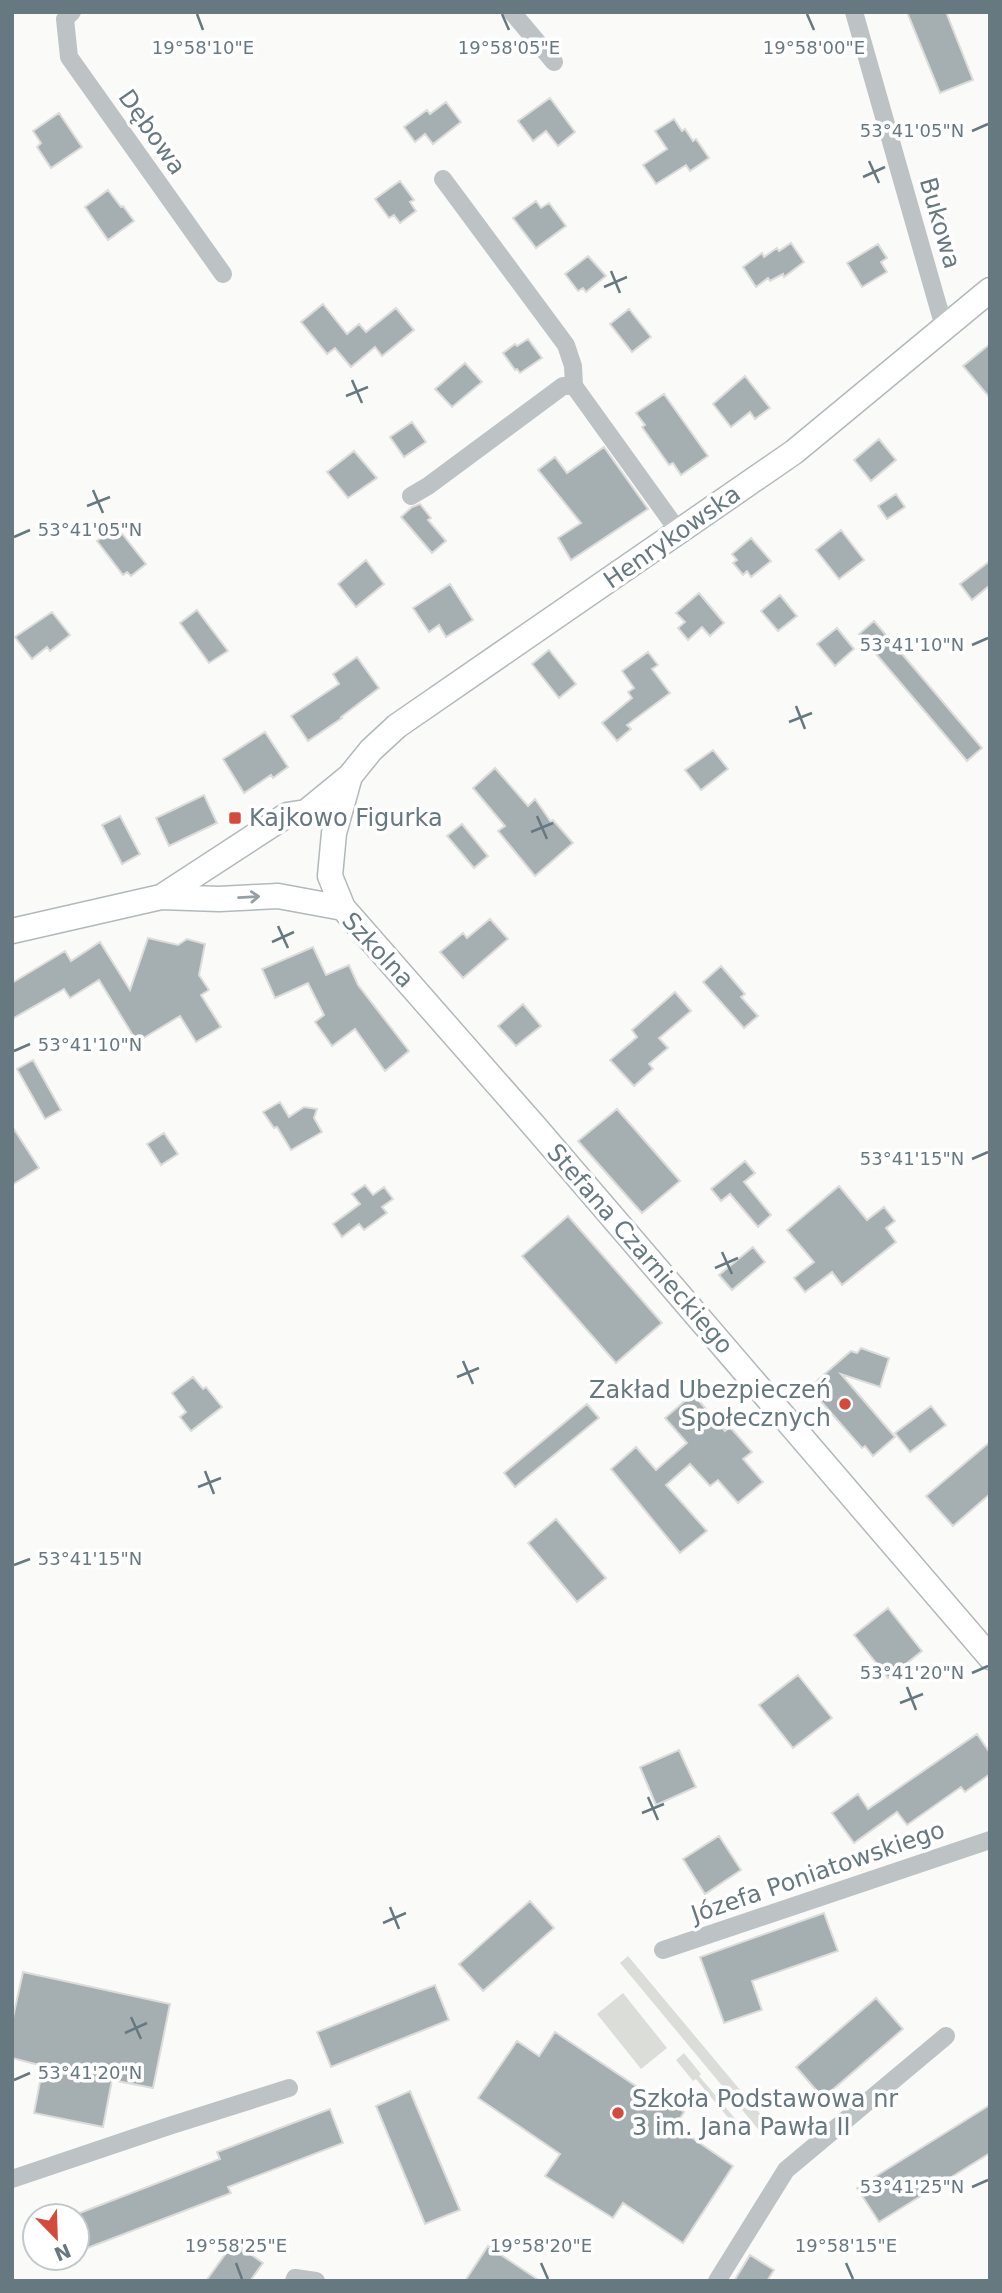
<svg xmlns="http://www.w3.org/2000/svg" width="1002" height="2293" viewBox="0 0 1002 2293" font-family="'DejaVu Sans',sans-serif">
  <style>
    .green { fill: #dbded8 }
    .building { fill: #a5afb2; stroke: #dcdcda; stroke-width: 2 }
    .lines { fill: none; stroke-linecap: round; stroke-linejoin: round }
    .secondary-casing { stroke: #b2b9bc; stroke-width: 27 }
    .street { stroke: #bdc3c5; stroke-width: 18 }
    .secondary { stroke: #fff; stroke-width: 24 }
    .oneway { stroke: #95a1a6 }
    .ticks { fill: none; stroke: #677980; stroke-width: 2.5 }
    .poi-dot { fill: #d64a3c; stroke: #fff; stroke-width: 2.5 }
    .labels { text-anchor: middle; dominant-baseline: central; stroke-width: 7; stroke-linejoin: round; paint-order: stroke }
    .street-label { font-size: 24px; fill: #677980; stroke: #fff }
    .poi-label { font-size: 24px; fill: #677980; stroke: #fff; text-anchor: start }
    .ticks-label { font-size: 18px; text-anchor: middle; fill: #677980; stroke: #fff; stroke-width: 7; stroke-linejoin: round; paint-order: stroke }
  </style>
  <rect width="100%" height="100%" fill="#fafaf8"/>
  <path class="green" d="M628 1956 772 2128 763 2135 620 1963Z
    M623 1993 667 2048 641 2069 597 2014Z
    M684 2053 701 2074 699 2076 749 2135 745 2138 696 2079 693 2081 676 2060Z"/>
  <path class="building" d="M907 12H946L973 80 940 93Z
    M550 98 575 132 558 146 546 131 533 141 518 121Z
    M446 102 461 122 433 144 425 134 415 142 404 127 427 110 430 114Z
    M59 113 82 147 51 168 37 147 41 143 33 131Z
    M674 119 682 131 685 129 693 141 696 139 709 158 690 171 686 165 656 184 643 165 667 149 655 131Z
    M400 181 414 200 410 202 416 211 400 223 394 215 389 218 375 199Z
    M108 190 121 207 123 206 134 221 108 240 85 207Z
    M536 201 541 208 549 203 566 226 536 248 513 218Z
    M791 243 804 262 784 277 783 274 770 281 768 278 756 287 743 267 762 253 764 257 777 248 779 251Z
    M878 244 887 258 881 262 887 272 862 287 847 263Z
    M588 256 606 276 586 292 583 288 578 291 565 274Z
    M323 304 347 334 359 324 366 332 396 308 414 330 382 356 375 347 351 367 335 348 327 354 301 322Z
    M629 309 651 337 632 352 610 324Z
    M528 339 542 358 520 373 517 369 515 370 503 353 515 344 517 346Z
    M990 344V398L963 366Z
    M465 363 482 382 452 407 435 389Z
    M745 376 770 408 755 419 750 412 731 427 713 404Z
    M664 394 708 456 681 475 673 463 669 465 642 427 645 425 636 413Z
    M412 422 426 442 404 457 390 437Z
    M879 439 896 460 871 481 854 460Z
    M604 447 648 509 571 560 558 538 581 523 538 470 555 457 567 473Z
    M354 451 377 478 348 498 327 472Z
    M896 494 905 507 887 519 878 506Z
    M420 504 431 518 428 520 446 541 432 553 401 517 412 507Z
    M116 526 146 564 131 576 127 572 123 575 97 541Z
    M841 530 864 560 839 579 816 550Z
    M751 538 771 561 751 577 747 571 743 575 733 563 737 560 732 554Z
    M366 560 384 584 356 607 338 584Z
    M990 561V585L972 600 960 584Z
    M450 584 473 620 446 637 439 625 429 632 413 608Z
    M699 593 724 623 710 636 702 627 688 640 678 628 685 622 676 613Z
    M780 595 797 616 778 631 761 611Z
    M197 610 228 651 209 663 180 623Z
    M52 612 70 635 50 651 47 647 32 659 15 637Z
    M874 621 982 748 967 761 859 634Z
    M837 628 854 649 835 666 817 644Z
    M549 650 576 684 559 698 532 664Z
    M648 652 658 665 652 669 670 693 627 725 631 729 617 741 602 723 632 698 628 692 634 688 622 671Z
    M357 657 379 688 341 717 342 718 308 741 291 716 339 684 333 674Z
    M265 732 288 767 273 778 271 775 244 793 223 759Z
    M713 750 728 769 701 790 685 770Z
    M495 768 528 806 535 799 551 822 553 820 573 843 535 876 498 831 505 826 473 788Z
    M204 795 217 823 169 846 156 818Z
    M120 816 140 854 122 864 102 825Z
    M462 824 488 856 474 868 447 836Z
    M490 919 508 939 463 978 440 952 463 933 467 938Z
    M148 938 178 945 187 939 205 944 199 975 209 990 201 995 221 1027 196 1042 180 1016 137 1042 99 980 70 998 64 989 12 1019V983L65 951 71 961 100 942 130 990Z
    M313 947 326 975 349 965 358 985 409 1051 385 1071 355 1029 332 1046 315 1022 324 1015 308 983 275 998 262 969Z
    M721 966 745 994 741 997 758 1016 744 1028 703 982Z
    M675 992 691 1011 659 1038 668 1048 649 1064 653 1069 634 1086 610 1060 637 1037 632 1030Z
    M523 1004 541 1026 516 1046 498 1026Z
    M33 1060 61 1110 45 1119 17 1069Z
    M280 1102 289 1117 304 1107 317 1109 314 1118 322 1132 291 1150 277 1127 274 1128 263 1112Z
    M617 1109 680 1181 642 1213 578 1141Z
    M12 1126 39 1168 12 1185Z
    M164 1133 178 1154 161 1165 147 1144Z
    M745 1161 755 1173 744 1182 771 1215 758 1227 730 1194 721 1201 711 1189Z
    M365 1185 373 1195 384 1187 393 1199 382 1207 387 1213 364 1230 359 1224 342 1237 333 1224 360 1204 352 1194Z
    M839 1186 867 1220 884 1207 895 1221 886 1228 896 1242 842 1285 832 1272 805 1292 794 1278 814 1262 787 1230Z
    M568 1216 662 1323 616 1363 522 1256Z
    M753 1247 765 1262 732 1290 719 1275Z
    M861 1348 889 1358 880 1387 841 1374 895 1437 873 1456 865 1446 862 1448 833 1415 818 1398 820 1395 812 1385 851 1351 857 1353Z
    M193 1377 203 1389 206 1387 222 1407 191 1431 180 1417 186 1412 172 1393Z
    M693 1394 725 1431 730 1427 752 1452 743 1459 763 1482 738 1503 718 1480 710 1486 690 1464 666 1485 707 1531 680 1553 611 1469 636 1447 656 1470 687 1443 665 1418Z
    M587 1404 599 1418 515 1487 504 1473Z
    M931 1406 946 1425 910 1452 895 1433Z
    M990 1442V1494L953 1526 926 1496Z
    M556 1519 606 1578 577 1602 528 1543Z
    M888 1608 922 1651 888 1678 854 1635Z
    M798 1675 832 1718 793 1748 759 1705Z
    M977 1734 990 1753V1774L965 1792 961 1787 907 1825 897 1812 854 1843 832 1813 858 1794 868 1809Z
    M679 1750 696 1787 656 1805 640 1767Z
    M719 1836 741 1870 705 1894 683 1859Z
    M530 1901 554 1928 483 1991 459 1964Z
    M824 1913 838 1951 752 1981 762 2010 724 2023 700 1957Z
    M23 1972 170 2004 153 2088 112 2080 103 2127 34 2113 43 2066 12 2058V2022Z
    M435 1985 449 2020 331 2067 317 2032Z
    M876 1998 903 2029 823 2098 796 2067Z
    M555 2032 654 2098 657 2093 684 2112 675 2126 733 2166 683 2243 623 2203 613 2218 545 2176 560 2154 478 2098 517 2041 539 2056Z
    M410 2091 460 2210 425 2224 376 2106Z
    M990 2105V2153L879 2222 857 2188Z
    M330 2109 343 2143 228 2187 231 2193 77 2252V2214L220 2159 217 2152Z
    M234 2242 263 2263 250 2281H206Z
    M488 2246 513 2263 540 2281H465Z
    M750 2255 774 2270 767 2281H734Z"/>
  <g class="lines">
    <defs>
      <path id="secondary" d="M161 897 287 815 306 812 350 776 371 750 397 726 794 452 990 290
        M343 908 330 876 334 833 350 776
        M12 931 161 897 219 899 278 896 343 908 536 1128 990 1657"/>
    </defs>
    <use href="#secondary" class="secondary-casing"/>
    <path class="street" d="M72 12 65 19 69 57 223 274
      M512 12 554 62
      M854 12 944 327
      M443 179 566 345 573 366 574 386 679 532
      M411 496 428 486 563 386H574
      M663 1950 990 1840
      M12 2179 169 2126 289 2088
      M294 2281 295 2278 316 2281
      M717 2281 786 2170 946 2036"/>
    <use href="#secondary" class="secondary"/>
  </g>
  <defs><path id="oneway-shaft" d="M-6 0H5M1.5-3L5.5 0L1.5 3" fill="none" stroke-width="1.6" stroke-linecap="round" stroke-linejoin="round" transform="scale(1.75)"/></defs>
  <use class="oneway" href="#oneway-shaft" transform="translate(249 897) rotate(-3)"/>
  <path class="ticks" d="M197 14 203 30M502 14 509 30M807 14 814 30M972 131 988 124M869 161 879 183M863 177 885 167M611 271 620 293M604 287 627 277M352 380 362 403M346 396 368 387M93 490 103 513M87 506 110 497M14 537 30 530M972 645 988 638M796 706 805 729M789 722 812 713M537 816 547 839M531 832 553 823M278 926 288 948M272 942 294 932M14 1051 30 1044M972 1159 988 1152M722 1252 732 1274M715 1268 738 1258M463 1361 473 1384M457 1377 479 1368M205 1471 214 1494M198 1487 221 1478M14 1565 30 1559M972 1673 988 1666M907 1687 916 1710M900 1703 923 1694M648 1797 658 1820M642 1813 664 1804M390 1907 399 1929M383 1923 406 1913M131 2017 141 2039M125 2033 147 2023M14 2080 30 2073M972 2187 988 2180M236 2263 242 2279M541 2263 548 2279M846 2263 853 2279"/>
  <g class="poi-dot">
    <rect x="228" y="811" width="14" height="14" rx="3.5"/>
    <circle cx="845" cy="1404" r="7"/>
    <circle cx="618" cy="2113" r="7"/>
  </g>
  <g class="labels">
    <g class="street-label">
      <text transform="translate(152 132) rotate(55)">Dębowa</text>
      <text transform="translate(940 223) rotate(74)">Bukowa</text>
      <text transform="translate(672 537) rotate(-35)">Henrykowska</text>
      <text transform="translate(378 950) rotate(47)">Szkolna</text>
      <text transform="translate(640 1249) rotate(49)">Stefana Czarnieckiego</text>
      <text transform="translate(818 1872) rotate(-19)">Józefa Poniatowskiego</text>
    </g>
    <g class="poi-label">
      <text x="249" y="818">Kajkowo Figurka</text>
      <text x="831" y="1390" text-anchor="end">Zakład Ubezpieczeń<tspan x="831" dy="28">Społecznych</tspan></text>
      <text x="632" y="2099">Szkoła Podstawowa nr<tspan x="632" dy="28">3 im. Jana Pawła II</tspan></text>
    </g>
  </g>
  <g class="ticks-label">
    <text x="203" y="54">19°58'10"E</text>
    <text x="509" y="54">19°58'05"E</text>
    <text x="814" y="54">19°58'00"E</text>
    <text x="912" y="137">53°41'05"N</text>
    <text x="90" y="536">53°41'05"N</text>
    <text x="912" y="651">53°41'10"N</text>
    <text x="90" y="1051">53°41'10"N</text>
    <text x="912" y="1165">53°41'15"N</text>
    <text x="90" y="1565">53°41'15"N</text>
    <text x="912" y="1679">53°41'20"N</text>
    <text x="90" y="2079">53°41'20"N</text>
    <text x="912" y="2193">53°41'25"N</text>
    <text x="236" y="2252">19°58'25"E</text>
    <text x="541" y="2252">19°58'20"E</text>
    <text x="846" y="2252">19°58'15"E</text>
  </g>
  <rect width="1002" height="2293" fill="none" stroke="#677980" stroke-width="28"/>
  <g transform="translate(56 2237) rotate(157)"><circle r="33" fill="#ffffff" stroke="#c2c9cc" stroke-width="2"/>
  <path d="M0-5L12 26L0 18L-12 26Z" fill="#d64a3c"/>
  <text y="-10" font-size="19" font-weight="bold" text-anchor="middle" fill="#677980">N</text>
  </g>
</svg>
